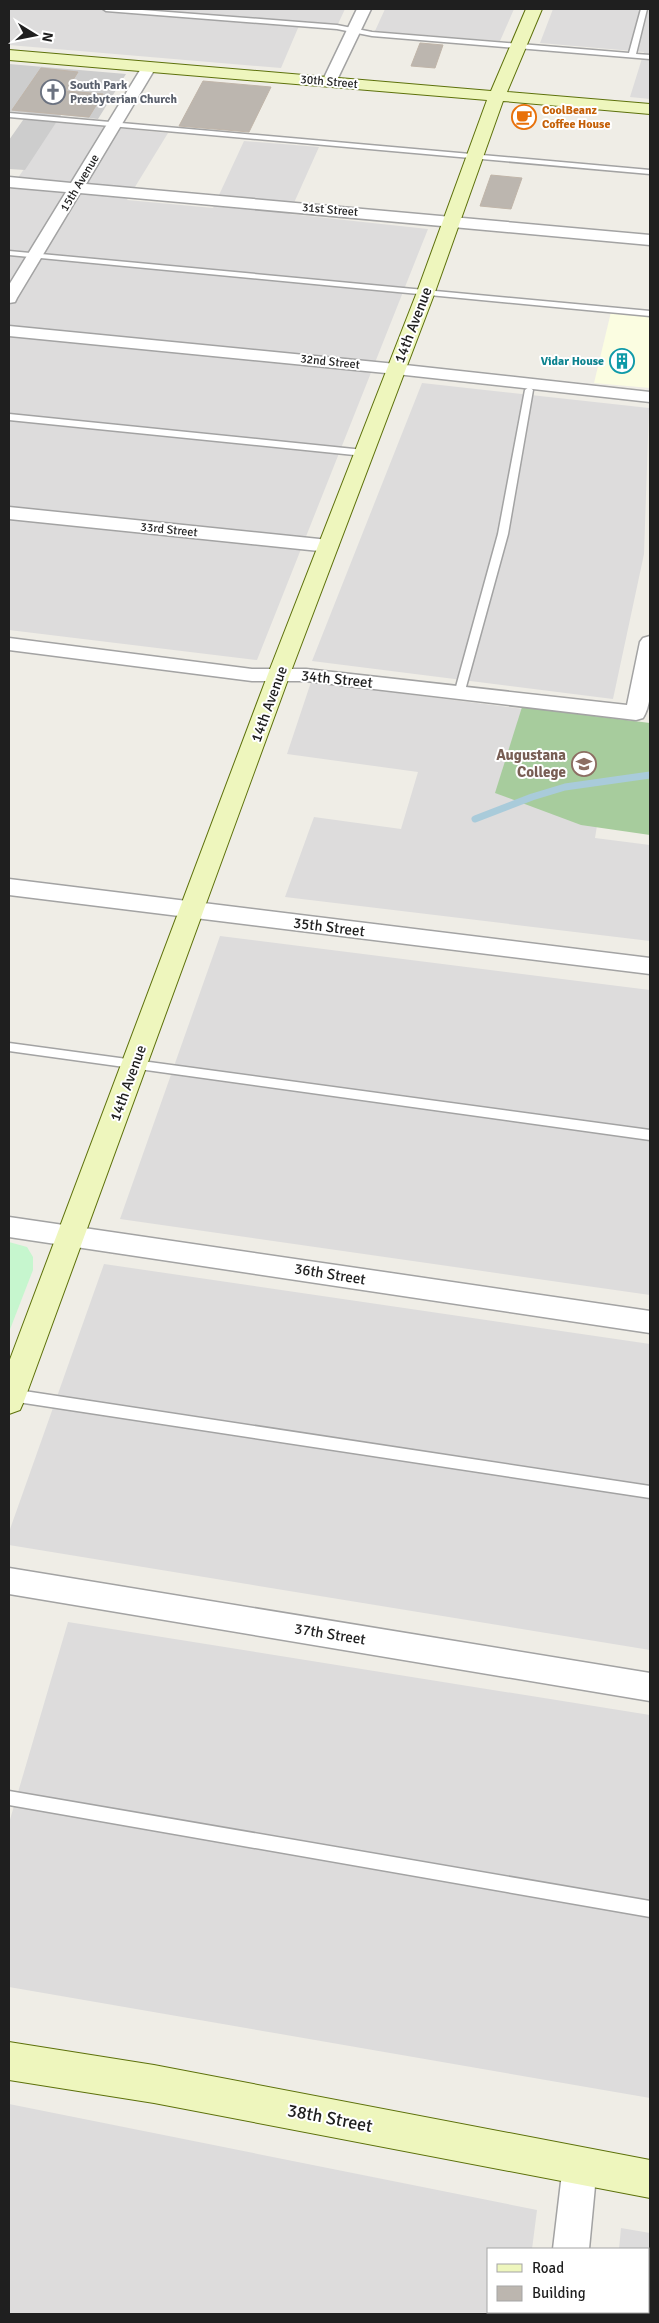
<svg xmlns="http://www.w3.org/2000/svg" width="659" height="2323" viewBox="0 0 659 2323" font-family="Signika,sans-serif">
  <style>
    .residential { fill: #dddcdc }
    .education { fill: #fbfde1 }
    .religious { fill: #cdcdcd }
    .forest { fill: #a7cc9d }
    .park { fill: #c6f6ce }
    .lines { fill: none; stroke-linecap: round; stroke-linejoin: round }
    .stream { stroke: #a9cbda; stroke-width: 7 }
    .building { fill: #bcb6af; stroke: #c0b5a9 }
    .lane-casing { stroke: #a3a3a3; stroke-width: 3 }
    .street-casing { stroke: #a3a3a3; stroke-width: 3 }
    .secondary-casing { stroke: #5d710b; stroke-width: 2 }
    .lane { fill: #fff; fill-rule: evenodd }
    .street { fill: #fff; fill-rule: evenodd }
    .secondary { fill: #eef6bd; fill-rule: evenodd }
    .labels { text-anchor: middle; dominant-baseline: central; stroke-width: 4; stroke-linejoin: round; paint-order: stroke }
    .far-street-label { font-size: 12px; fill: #1f1f1f; stroke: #fff }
    .far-worship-label { font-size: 12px; font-weight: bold; fill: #5b616d; stroke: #fff; text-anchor: start }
    .far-food-label { font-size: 12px; font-weight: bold; fill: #c56008; stroke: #fff; text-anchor: start }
    .far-culture-label { font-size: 12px; font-weight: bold; fill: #0d838f; stroke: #fff; text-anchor: end }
    .street-label { font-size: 15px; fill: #1f1f1f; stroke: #fff }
    .education-label { font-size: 15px; font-weight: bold; fill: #785e54; stroke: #fff; text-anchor: end }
    .near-street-label { font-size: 18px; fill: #1f1f1f; stroke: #fff }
  </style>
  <rect width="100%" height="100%" fill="#efede6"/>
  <path class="residential" d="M9 9H345L338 24 301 21 281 68 9 45Z
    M385 9H514L500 41 375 31Z
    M553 9H650V99L630 97 644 52 540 43Z
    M56 122 168 133 127 200 213 208 244 141 319 147 289 214 428 229 257 660 9 630V191Z
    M422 383 649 408 644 554 613 699 312 661Z
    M311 682 531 710 599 813 595 838 650 845V941L285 897 314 817 401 829 418 772 287 754Z
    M220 936 650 990V1295L120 1219Z
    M104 1264 650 1344V1650L9 1545V1532Z
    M68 1622 650 1715V2098L9 1987V1823Z
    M9 2104 537 2210 532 2249H488V2312H524V2314H9Z
    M621 2228 650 2233V2314H612V2312H648V2249H619Z"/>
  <path class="education" d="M611 312 650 317V388L594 383Z"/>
  <path class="religious" d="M9 64 126 74 98 119 61 115 25 170 9 169V140L28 113 9 111Z"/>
  <path class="forest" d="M522 707 650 723V835L581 825 495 793Z"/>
  <path class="park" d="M9 1242 27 1247 33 1257V1270L9 1332Z"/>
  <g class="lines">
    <path class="stream" d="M475 819 532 797 565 787 650 775"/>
  </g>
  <path class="building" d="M420 43 443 45 435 68 411 66Z
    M41 68 78 72 66 91 103 94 89 117 12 110Z
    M203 81 271 87 249 132 179 126Z
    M491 175 522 178 511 209 480 206Z"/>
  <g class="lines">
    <defs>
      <path id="lane" d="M103 9H129L337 25 372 32 629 53 641 9H647L636 54 650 55V59L372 36 337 29 106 11Z
        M9 113 650 170V174L9 117Z
        M9 251 650 311V316L9 255Z
        M529 387 533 390 508 534 464 694 459 697 454 694 498 534 525 390Z
        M9 414 364 450 369 453 364 456 9 420Z
        M9 1043 650 1130V1140L9 1051Z
        M11 1389 650 1486V1498L11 1401 9 1400V1390Z
        M9 1791 650 1901V1917L9 1805Z"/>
      <path id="street" d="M357 9H371L336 82 334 85H324L322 82Z
        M149 63 156 67 86 184 650 235V245L80 193 17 298 15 302 9 303V285L66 192 9 187V177L71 183 142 67Z
        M9 326 396 364 650 392V402L396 374 9 336Z
        M9 507 329 540 336 542 338 546 336 550 329 552 9 519Z
        M650 636C651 656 655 700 643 718L636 720 306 681H252L9 650V638L252 669H306L627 705 640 642 643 638Z
        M9 879 650 958V974L9 895Z
        M9 1217 650 1311V1333L9 1237Z
        M9 1568 650 1673V1701L9 1594Z
        M580 2148 592 2153 597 2165 589 2249H553L563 2165 568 2153Z
        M547 2312H583V2314H547Z"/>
      <path id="secondary" d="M526 9H542L507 92 650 104V114L503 101 435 292 290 674 24 1401 20 1410 9 1414V1362L268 674 417 292 487 100 9 60V50L491 91Z
        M9 2042 154 2065 650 2160V2198L154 2103 9 2080Z"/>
    </defs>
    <use href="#lane" class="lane-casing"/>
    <use href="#street" class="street-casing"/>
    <use href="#secondary" class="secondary-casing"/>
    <use href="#lane" class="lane"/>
    <use href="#street" class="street"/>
    <use href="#secondary" class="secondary"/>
  </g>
  <defs>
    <symbol id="church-ring" viewBox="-11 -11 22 22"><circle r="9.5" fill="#fff" stroke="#6b7280" stroke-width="1.5"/><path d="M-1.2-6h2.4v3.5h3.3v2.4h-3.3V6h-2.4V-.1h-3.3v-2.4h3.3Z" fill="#6b7280"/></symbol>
    <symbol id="cafe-ring" viewBox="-11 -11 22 22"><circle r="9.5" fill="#fff" stroke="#e8710a" stroke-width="1.5"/><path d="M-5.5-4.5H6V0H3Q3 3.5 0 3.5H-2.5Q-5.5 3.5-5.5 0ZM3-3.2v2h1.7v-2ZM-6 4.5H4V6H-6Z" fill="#e8710a"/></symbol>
    <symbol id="building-ring" viewBox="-11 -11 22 22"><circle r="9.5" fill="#fff" stroke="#0f9aa8" stroke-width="1.5"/><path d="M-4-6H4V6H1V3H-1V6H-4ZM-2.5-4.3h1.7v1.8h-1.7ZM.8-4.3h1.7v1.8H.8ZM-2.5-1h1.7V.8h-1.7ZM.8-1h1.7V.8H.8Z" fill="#0f9aa8"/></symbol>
    <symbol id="university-ring" viewBox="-11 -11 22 22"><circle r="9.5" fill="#fff" stroke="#8d6e63" stroke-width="1.5"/><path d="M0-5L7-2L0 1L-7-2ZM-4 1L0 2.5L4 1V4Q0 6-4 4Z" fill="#8d6e63"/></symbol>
  </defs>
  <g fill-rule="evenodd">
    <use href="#church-ring" x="39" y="78" width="28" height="28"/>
    <use href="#cafe-ring" x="510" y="103" width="28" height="28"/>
    <use href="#building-ring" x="608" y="347" width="28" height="28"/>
    <use href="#university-ring" x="570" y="750" width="28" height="28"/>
  </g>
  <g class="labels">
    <g class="far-street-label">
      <text transform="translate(329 82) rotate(5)">30th Street</text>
      <text transform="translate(80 183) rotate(-59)">15th Avenue</text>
      <text transform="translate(330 210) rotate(5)">31st Street</text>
      <text transform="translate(330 362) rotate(6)">32nd Street</text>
      <text transform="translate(169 530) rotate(6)">33rd Street</text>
    </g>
    <g class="far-worship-label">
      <text x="70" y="85">South Park<tspan x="70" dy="14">Presbyterian Church</tspan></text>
    </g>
    <g class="far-food-label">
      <text x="542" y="110">CoolBeanz<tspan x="542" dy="14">Coffee House</tspan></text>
    </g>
    <g class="far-culture-label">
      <text x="604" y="361">Vidar House</text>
    </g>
    <g class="street-label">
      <text transform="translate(413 325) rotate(-69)">14th Avenue</text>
      <text transform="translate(337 679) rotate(6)">34th Street</text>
      <text transform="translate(269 704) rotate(-70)">14th Avenue</text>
      <text transform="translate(329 927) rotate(7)">35th Street</text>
      <text transform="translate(128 1083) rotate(-70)">14th Avenue</text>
      <text transform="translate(330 1274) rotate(9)">36th Street</text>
      <text transform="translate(330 1634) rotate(9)">37th Street</text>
    </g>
    <g class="education-label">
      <text x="566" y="755">Augustana<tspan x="566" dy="17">College</tspan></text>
    </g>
    <g class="near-street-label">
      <text transform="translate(330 2118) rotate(11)">38th Street</text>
    </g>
  </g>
  <rect width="659" height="2323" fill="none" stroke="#1f1f1f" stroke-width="20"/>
  <rect x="487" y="2248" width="162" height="65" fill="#ffffff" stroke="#a5a5a5"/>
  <rect x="497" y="2264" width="25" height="8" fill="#eef6bd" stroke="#a5a5a5"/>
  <text x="532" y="2273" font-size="15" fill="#1f1f1f">Road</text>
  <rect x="497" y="2286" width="25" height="15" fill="#bcb6af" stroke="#a5a5a5"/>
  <text x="532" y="2298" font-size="15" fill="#1f1f1f">Building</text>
  <g transform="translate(35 35) rotate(100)" stroke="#ffffff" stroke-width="4" paint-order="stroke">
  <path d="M0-4L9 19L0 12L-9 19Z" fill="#1f1f1f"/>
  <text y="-8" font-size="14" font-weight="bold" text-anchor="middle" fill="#1f1f1f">N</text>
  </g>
</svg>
